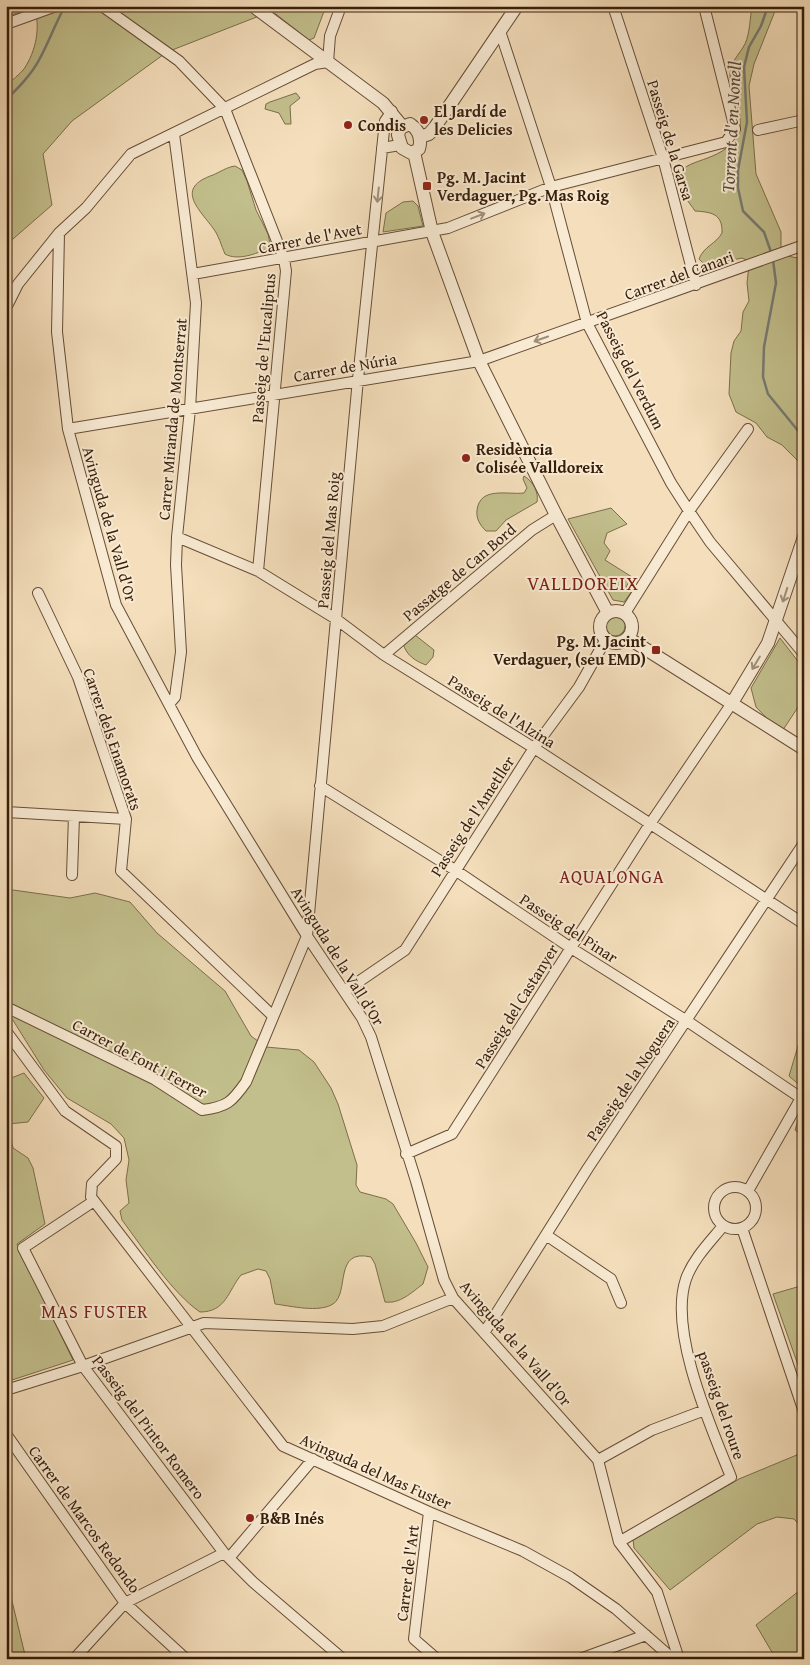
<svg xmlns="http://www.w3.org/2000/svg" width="810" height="1665" viewBox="0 0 810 1665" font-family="'Gentium Book Plus',serif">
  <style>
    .green { fill: #c2bf8c; stroke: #7c6e4a }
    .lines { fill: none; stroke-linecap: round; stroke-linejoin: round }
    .stream { stroke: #777b74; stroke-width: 2.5 }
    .minor-casing { stroke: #664d36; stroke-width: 12 }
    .tertiary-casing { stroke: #664d36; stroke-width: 14 }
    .minor { stroke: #f8ead3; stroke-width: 10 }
    .tertiary { stroke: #f8ead3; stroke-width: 12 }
    .oneway { stroke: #a18e78 }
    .poi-dot { fill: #8f2418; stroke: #f8ead3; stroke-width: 2 }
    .labels { text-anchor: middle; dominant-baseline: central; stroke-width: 4; stroke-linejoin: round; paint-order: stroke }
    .poi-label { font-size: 16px; font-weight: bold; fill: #371d09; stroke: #f8ead3; text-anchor: start }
    .street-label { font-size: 16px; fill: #371d09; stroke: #f8ead3 }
    .water-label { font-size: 18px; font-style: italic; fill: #574c3e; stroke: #f8ead3 }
    .neighbourhood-label { font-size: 18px; letter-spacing: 1px; fill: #7a1f14; stroke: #f8ead3 }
    .quarter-label { font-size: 19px; letter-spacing: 1px; fill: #7a1f14; stroke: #f8ead3 }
  </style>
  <rect width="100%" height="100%" fill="#f4debb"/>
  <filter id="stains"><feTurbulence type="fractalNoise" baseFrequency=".004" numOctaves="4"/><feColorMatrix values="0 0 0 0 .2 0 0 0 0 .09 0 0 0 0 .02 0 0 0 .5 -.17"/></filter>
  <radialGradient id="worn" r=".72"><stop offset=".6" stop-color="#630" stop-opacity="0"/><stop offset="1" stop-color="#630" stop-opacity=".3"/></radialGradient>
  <path class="green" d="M6 6H326L314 38 309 40 272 11 167 52 72 121 43 154 52 205 6 245V86C12 80 19 75 24 69 36 51 41 27 34 7L6 17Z
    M752 6H777L754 64 749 86 756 174 781 232V255L804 259V341L801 372 804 384V467L782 445 767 437 756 423 736 412 729 394 731 353 734 341 741 331 743 312 749 301 747 283 749 265 747 260 742 258 714 264 703 263 699 259C704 246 716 244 722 233 723 213 710 212 695 211 690 203 676 188 678 178 681 157 723 164 737 135 747 117 730 94 730 75 730 62 739 55 745 44 750 33 750 18 752 6Z
    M296 93 300 98 290 106 291 124H285L279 113 265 109 266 104 270 102Z
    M235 166 242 170 247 181 256 210 268 234 270 243 268 248C257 254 237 261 225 254 221 245 219 236 213 228 198 208 175 188 213 175 220 172 227 167 235 166Z
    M413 201 418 206 423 226 383 232 386 213 403 202Z
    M524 476C533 481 539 493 537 502L506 520 496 531H486C480 525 476 519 477 510 480 486 508 495 524 493L527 488 523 479Z
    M611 508 627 524 607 533 604 543 610 551 605 560 632 577 626 587 632 591 624 602 613 600 568 519Z
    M605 626a10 10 0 1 1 20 0a10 10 0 1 1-20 0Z
    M415 635 434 650 433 657 426 665C415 661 406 655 403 643Z
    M780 638 804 669V698L781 733 756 707 751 688Z
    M6 889 70 898 95 893 130 902 157 933 225 991 251 1036 266 1047 299 1050 314 1062 331 1088 338 1104 357 1165 356 1185 360 1192 386 1199 393 1204 416 1243 428 1267 423 1284C411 1293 400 1304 385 1302L375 1264 371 1257C333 1248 350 1293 333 1304 319 1313 291 1306 275 1304L270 1279 266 1271 258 1269 241 1275C228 1291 226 1312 200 1312 172 1293 143 1248 122 1220L120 1211 129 1203 126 1180 129 1160 124 1138 111 1124 67 1098 44 1070 6 1009Z
    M804 1026V1089L789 1076Z
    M24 1073 44 1098 28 1122 8 1124 13 1148 28 1158 33 1168 45 1224 17 1244 73 1360 6 1382V1080Z
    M804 1101V1137L795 1130Z
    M804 1285V1382L773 1294Z
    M804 1452V1530L794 1519 777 1517 757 1524 670 1590 634 1548 633 1539 739 1479Z
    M6 1576 26 1659H6Z
    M804 1583V1659H776L756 1625 799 1591Z"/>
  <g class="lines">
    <path class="stream" d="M768 6 761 26 749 47 744 67 747 122 738 170V188L743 211 764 232 772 255
      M6 100C18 88 31 75 39 60 49 42 55 24 65 6
      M773 260 776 283 764 347 763 377 768 394 804 438"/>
    <defs>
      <path id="minor" d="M102 6 179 61 225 109 284 259 286 271 258 571
        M613 6 663 158 696 285
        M6 24 56 6
        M500 31 551 187 587 323 671 483 689 511 710 542 804 654
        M758 130 804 120
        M382 148 400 145
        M59 233 57 332 68 429 116 605 197 757 307 936 362 1018 371 1037 416 1181 444 1280 453 1298 598 1460 619 1542 657 1592 679 1659
        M193 274 448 228 551 187 726 142 735 129 704 6
        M6 308 18 284 59 233 86 208 131 154 315 64 328 62 330 36 341 6
        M68 429 479 361 804 245
        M177 537 258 571 336 619 384 655 534 748 804 924
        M38 593 78 677 126 819 121 871 273 1016
        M625 613 689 511 748 429
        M384 655 532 530 556 515
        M169 704 175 697 181 652 176 565 177 537 190 409 196 303 174 134
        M320 786 455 870 571 948 687 1021 801 1098 748 1191
        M6 812 126 819
        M72 875 74 816
        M345 991 405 950 534 748 579 687 606 639
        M6 1007 154 1079 202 1110C227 1107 232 1102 246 1082L307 936 358 379 385 121 392 111
        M6 1031 65 1111 116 1146V1159L92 1184 91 1197 283 1446 429 1512 523 1551 570 1577 616 1609 673 1659
        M406 1154 452 1134 650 824 732 703
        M714 1208a21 21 0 1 1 42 0a21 21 0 1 1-42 0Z
        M94 1201 23 1248 83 1366 224 1553 253 1582 343 1659
        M742 1228 804 1412
        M546 1235 611 1279 621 1303
        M484 1333 588 1168 804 843
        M6 1390 83 1366 204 1323 353 1329 383 1326 453 1298
        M6 1434 125 1603 186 1659
        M598 1460 652 1430 705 1410
        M429 1512 414 1639 437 1659
        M619 1542 731 1477C711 1427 668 1331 686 1279 693 1259 710 1242 723 1226
        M229 1558 313 1459
        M74 1659 125 1603 224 1553
        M580 1659 646 1635"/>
      <path id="tertiary" d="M253 6 383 103 402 126
        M410 124C419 130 422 138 419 149L411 153 402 148 398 135 400 128Z
        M420 137 429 134 435 127 517 6
        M414 152 432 232 479 361 556 515 608 613
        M600 627a16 16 0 1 1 32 0a16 16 0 1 1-32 0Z
        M628 638 804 749
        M732 703 768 643 804 537"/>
    </defs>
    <use href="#minor" class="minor-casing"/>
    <use href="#tertiary" class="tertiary-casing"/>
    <use href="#minor" class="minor"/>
    <use href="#tertiary" class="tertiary"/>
  </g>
  <defs><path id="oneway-shaft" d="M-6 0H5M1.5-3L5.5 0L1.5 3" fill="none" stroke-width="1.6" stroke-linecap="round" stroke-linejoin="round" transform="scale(1.25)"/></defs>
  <g class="oneway">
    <use href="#oneway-shaft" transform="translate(378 195) rotate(96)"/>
    <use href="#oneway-shaft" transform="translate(478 216) rotate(-21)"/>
    <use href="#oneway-shaft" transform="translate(541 339) rotate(161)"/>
    <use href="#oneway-shaft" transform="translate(785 595) rotate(108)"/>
    <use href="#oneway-shaft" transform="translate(756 663) rotate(121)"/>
  </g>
  <g class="poi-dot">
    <circle cx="424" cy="120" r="5"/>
    <circle cx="348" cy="125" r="5"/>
    <rect x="422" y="181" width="10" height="10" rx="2.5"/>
    <circle cx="466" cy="458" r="5"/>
    <rect x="651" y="645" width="10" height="10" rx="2.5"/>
    <circle cx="250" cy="1518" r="5"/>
  </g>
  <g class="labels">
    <g class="poi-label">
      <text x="434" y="111">El Jardí de<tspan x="434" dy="18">les Delicies</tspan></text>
      <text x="358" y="125">Condis</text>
      <text x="437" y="177">Pg. M. Jacint<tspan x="437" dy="18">Verdaguer, Pg. Mas Roig</tspan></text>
      <text x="476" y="449">Residència<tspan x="476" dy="18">Colisée Valldoreix</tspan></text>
      <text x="646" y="641" text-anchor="end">Pg. M. Jacint<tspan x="646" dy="18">Verdaguer, (seu EMD)</tspan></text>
      <text x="260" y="1518">B&amp;B Inés</text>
    </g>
    <g class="street-label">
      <text transform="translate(671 140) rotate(73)">Passeig de la Garsa</text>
      <text transform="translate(310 238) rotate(-11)">Carrer de l'Avet</text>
      <text transform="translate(679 275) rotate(-20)">Carrer del Canari</text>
      <text transform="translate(263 348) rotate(-85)">Passeig de l'Eucaliptus</text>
      <text transform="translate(345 367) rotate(-10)">Carrer de Núria</text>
      <text transform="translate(631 370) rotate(63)">Passeig del Verdum</text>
      <text transform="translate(172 419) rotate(-85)">Carrer Miranda de Montserrat</text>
      <text transform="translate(110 524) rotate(74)">Avinguda de la Vall d'Or</text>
      <text transform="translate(328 540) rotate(-85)">Passeig del Mas Roig</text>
      <text transform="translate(459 572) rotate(-40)">Passatge de Can Bord</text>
      <text transform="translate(502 711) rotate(32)">Passeig de l'Alzina</text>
      <text transform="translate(113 739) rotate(71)">Carrer dels Enamorats</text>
      <text transform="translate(472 816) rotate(-57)">Passeig de l'Ametller</text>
      <text transform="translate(569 928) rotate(33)">Passeig del Pinar</text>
      <text transform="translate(338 956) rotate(58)">Avinguda de la Vall d'Or</text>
      <text transform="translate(516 1006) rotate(-58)">Passeig del Castanyer</text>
      <text transform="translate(140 1058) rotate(28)">Carrer de Font i Ferrer</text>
      <text transform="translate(630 1079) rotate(-56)">Passeig de la Noguera</text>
      <text transform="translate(516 1343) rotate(49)">Avinguda de la Vall d'Or</text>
      <text transform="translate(722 1405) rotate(71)">passeig del roure</text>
      <text transform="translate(149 1427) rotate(53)">Passeig del Pintor Romero</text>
      <text transform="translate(376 1471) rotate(24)">Avinguda del Mas Fuster</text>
      <text transform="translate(85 1519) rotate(54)">Carrer de Marcos Redondo</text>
      <text transform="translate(407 1573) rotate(-83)">Carrer de l'Art</text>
    </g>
    <g class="water-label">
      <text transform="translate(731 127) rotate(-87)">Torrent d'en Nonell</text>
    </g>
    <g class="neighbourhood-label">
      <text x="612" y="876">AQUALONGA</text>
      <text x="95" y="1311">MAS FUSTER</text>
    </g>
    <g class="quarter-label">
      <text x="583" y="583">VALLDOREIX</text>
    </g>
  </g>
  <rect width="810" height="1665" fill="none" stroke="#f4debb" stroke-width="25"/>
  <rect x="8" y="8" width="795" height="1650" fill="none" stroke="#371d09" stroke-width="2.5"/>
  <rect x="12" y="12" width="785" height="1640" fill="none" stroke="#371d09"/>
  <rect width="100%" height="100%" filter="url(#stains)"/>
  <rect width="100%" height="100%" fill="url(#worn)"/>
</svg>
